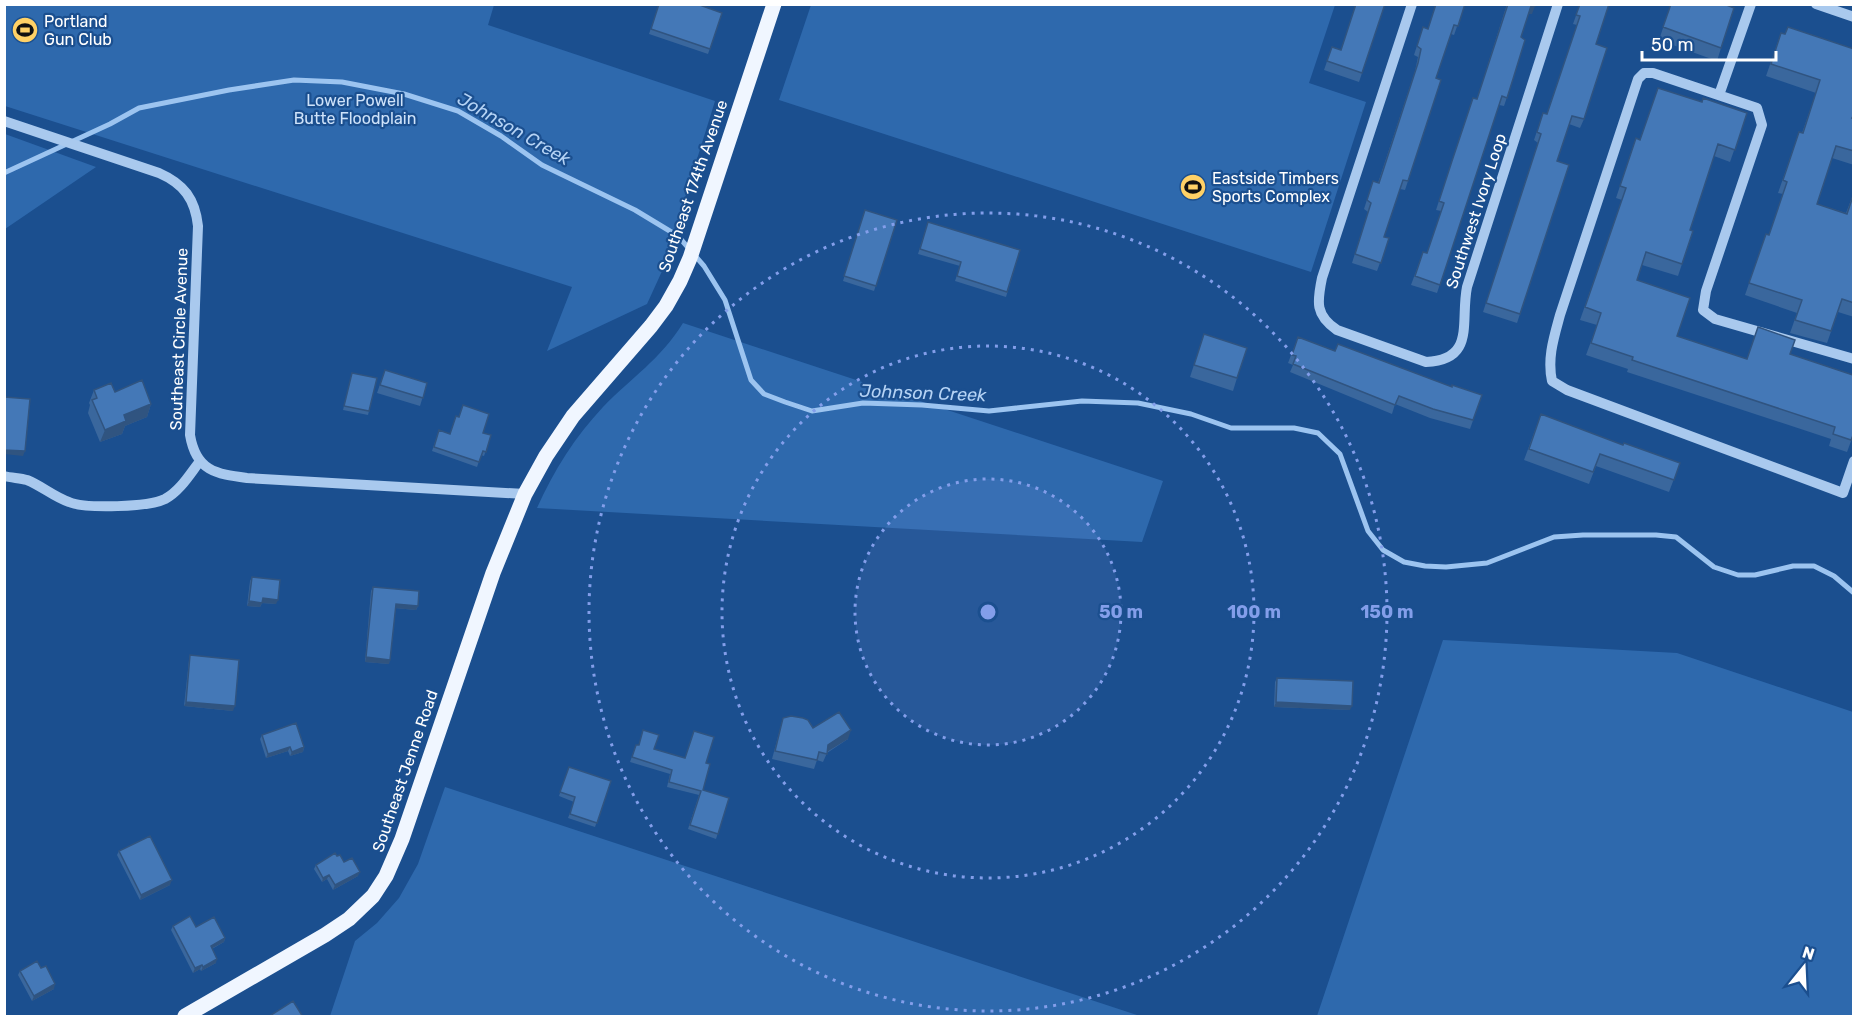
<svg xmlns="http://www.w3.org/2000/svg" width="1858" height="1021" viewBox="0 0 1858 1021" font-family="Rubik,sans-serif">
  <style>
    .green { fill: #2e69ad }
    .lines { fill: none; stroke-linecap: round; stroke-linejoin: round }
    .stream { stroke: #9cc4f0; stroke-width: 5 }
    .minor { stroke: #a9c9ee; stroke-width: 10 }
    .major { stroke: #f0f6ff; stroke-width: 15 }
    .wall { fill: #3a679d }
    .shaded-wall { fill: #305480 }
    .building { fill: #4478b7; stroke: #305480; stroke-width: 1.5 }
    .ring { fill: none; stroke: #839eea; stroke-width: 3; stroke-dasharray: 3 6 }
    .labels { text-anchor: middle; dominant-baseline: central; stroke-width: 4.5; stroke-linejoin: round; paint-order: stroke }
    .poi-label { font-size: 16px; fill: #fff; stroke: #1b4f8f; text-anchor: start }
    .park-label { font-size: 16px; fill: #cfe3fa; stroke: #1b4f8f }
    .street-label { font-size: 16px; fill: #fff; stroke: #1b4f8f }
    .water-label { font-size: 18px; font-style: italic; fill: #b5d3f5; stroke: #1b4f8f }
    .centre { fill: #839eea; stroke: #1b4f8f; stroke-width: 3 }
    .ring-label { font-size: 18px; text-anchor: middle; font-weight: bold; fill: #839eea; stroke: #1b4f8f; stroke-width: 4.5; stroke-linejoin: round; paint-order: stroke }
  </style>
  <rect width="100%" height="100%" fill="#1b4f8f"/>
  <path class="green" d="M5 4 494 5 488 25 715 101 663 269 647 304 547 351 572 287 5 106Z
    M1335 5 1309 83 1366 102 1311 272 779 100 811 5Z
    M5 134 96 167 5 229Z
    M683 323 1163 481 1142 542 537 508C554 470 575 437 603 407 632 377 660 360 683 323Z
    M1443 640 1677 653 1853 712V1016H1317Z
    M445 787 1140 1016H330L355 941 377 923 399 898 418 864Z"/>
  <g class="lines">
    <path class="stream" d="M4 173 110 124 139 108 229 90 294 80 342 82 404 94 458 111 501 136 542 165 635 210 678 236 704 266 725 300 751 380 764 394 785 402 812 411 863 403 922 405 989 411 1082 401 1138 403 1191 414 1231 428H1294L1318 433 1340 454 1368 531 1383 550 1404 562 1425 566 1446 567 1487 563 1554 537 1583 535H1656L1676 537 1714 567 1738 575H1755L1793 566H1814L1834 576 1854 593"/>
    <path class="minor" d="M1412 4 1322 278C1317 302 1315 315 1337 330L1426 362C1476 360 1460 322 1467 287L1558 4
      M1816 4 1854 17
      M1719 95 1751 4
      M4 121 159 173C184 184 195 199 198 226L190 435C196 471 216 474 247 478L525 494
      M1854 359 1715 319 1703 310 1706 291 1762 125 1757 108 1653 73H1644L1638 79 1560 315C1554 337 1547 358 1552 381L1567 390 1843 493 1854 461
      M4 476C12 478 20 478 27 480 42 486 54 497 69 502 86 509 149 507 165 499 180 491 190 474 200 461"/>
    <path class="major" d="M185 1016 325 935 349 919 373 896 386 876 402 839 493 573 525 494 546 456 573 416 651 326 666 306 680 281 690 258 774 4"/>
  </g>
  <path class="wall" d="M659 4 722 13 708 54 649 34Z
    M1385 4 1359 82 1324 70 1332 47 1341 50Z
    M1465 4 1454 35 1451 34 1436 78 1408 181 1405 190 1400 189 1384 237 1389 238 1377 271 1352 263 1368 212 1364 209 1373 181 1378 183 1415 71 1418 57 1414 55 1423 27 1428 29Z
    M1507 4 1532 14H1528L1521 37 1513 79 1504 106 1499 105 1437 293 1411 285 1423 252 1427 253 1441 211 1436 210 1449 170 1477 99Z
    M1580 4 1596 44 1584 119 1580 128 1569 124 1557 161 1569 165 1517 323 1483 312 1538 143 1534 140 1543 113 1547 114 1577 25 1573 24Z
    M1671 4 1721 48 1717 61 1659 40Z
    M1781 33 1854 118V165L1832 158 1817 204 1846 213 1854 192V317L1838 312 1827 343 1790 333 1797 313 1745 295 1766 234 1769 235 1783 194 1778 193 1799 132 1802 133 1816 93 1766 76Z
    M1702 102 1747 113 1730 162 1714 156 1690 230 1693 231 1678 276 1642 265 1637 280 1677 336 1747 359 1758 327 1790 354 1854 433 1847 452 1829 446 1831 439 1627 372 1628 369 1586 355 1597 325 1580 320 1622 200 1616 198 1636 138 1640 140Z
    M865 210 897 220 874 291 843 281Z
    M928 222 1020 250 1006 297 955 281 960 266 918 254Z
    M1204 334 1237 378 1233 391 1190 377Z
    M1298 337 1335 351 1452 387 1482 395 1470 429 1430 418 1395 404 1392 414 1290 372 1293 365 1288 363Z
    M385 370 427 383 420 406 377 393Z
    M352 373 369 411 368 415 343 410Z
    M94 390 115 392 151 404 147 417 125 426 122 434 100 442 88 413 90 405 89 403Z
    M1541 414 1623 445 1680 463 1669 492 1596 466 1589 484 1524 460Z
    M439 430 450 434 483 433 491 435 484 456 481 455 477 467 432 451Z
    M252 577 276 604 262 603 260 607 247 606 250 581Z
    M373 587 418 606 416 610 395 608 389 664 365 662 371 591Z
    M190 655 233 711 184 706 189 660Z
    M1277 678 1350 710 1274 707 1275 682Z
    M783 718 813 728 848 739 827 753 823 762 817 760 814 769 772 759Z
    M262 735 304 747 303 752 290 756 288 751 266 758 260 739Z
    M636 745 706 763 703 790 729 798 716 839 688 829 699 795 667 787 670 774 630 762Z
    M569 767 611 781 595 827 568 818 574 802 559 796Z
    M119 851 170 885 140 900 117 855Z
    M337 856 358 876 333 890 327 879 322 882 314 869 316 865Z
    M173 926 196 927 225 938 224 942 212 949 216 963 201 971 200 969 193 973 171 930Z
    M20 971 54 989 32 1001 18 975Z"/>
  <path class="shaded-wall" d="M1531 6H1535L1532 14H1528Z
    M151 404 147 417 125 426 122 434 100 442 105 430 124 415Z
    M4 450 25 451 23 456 4 454Z
    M263 598 278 600 276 604 262 603 260 607 247 606 249 601Z
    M396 604 418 606 416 610 394 608Z
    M366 657 390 660 389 664 365 662Z
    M186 702 235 706 233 711 184 706Z
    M1276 702 1352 706 1350 710 1274 707Z
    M851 730 848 739 825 753 828 745Z
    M290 747 288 751 266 758 268 754Z
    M304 747 303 752 290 756 292 752Z
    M360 872 358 876 333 890 335 885Z
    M329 875 327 879 322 882 323 878Z
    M172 880 170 885 140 900 141 895Z
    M225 938 224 942 209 950 211 946Z
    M217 959 216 963 201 971 203 967Z
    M202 965 200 969 193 973 195 968Z
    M55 984 54 989 32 1001 34 996Z"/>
  <path class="building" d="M659 4H697L722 13 710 49 651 29Z
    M1356 4H1385L1362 73 1327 61 1332 47 1341 50Z
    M1436 4H1465L1458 26 1454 25 1436 78 1441 80 1408 181 1403 180 1384 237 1389 238 1381 263 1355 254 1371 203 1367 200 1373 181 1379 183 1418 63 1421 49 1417 46 1423 27 1428 29Z
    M1508 4H1536L1535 6H1531L1521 37 1525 40 1513 79 1507 98 1502 96 1440 285 1415 276 1423 252 1427 253 1444 203 1439 201 1452 161 1473 98 1477 99Z
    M1580 4H1609L1596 44 1607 48 1584 119 1572 116 1557 161 1569 165 1520 314 1486 303 1541 134 1537 132 1543 113 1547 114 1580 16 1576 15Z
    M1671 4H1724L1734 8 1721 48 1663 27Z
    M1788 27 1854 49V114L1852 118H1854V151L1836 146 1817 204 1847 214 1854 193V303L1842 299 1831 331 1795 320 1802 300 1749 283 1766 234 1769 235 1787 182 1783 180 1799 132 1803 133 1820 80 1771 64 1781 33 1785 34Z
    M1658 88 1702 102 1703 98 1747 113 1735 150 1718 144 1690 230 1693 231 1682 264 1646 252 1637 280 1690 298 1677 336 1747 359 1758 327 1795 340 1790 354 1853 375 1854 372V433L1851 440 1833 434 1835 427 1632 360 1633 357 1591 343 1601 313 1585 307 1626 188 1620 186 1636 138 1640 140Z
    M865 210 897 220 876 286 844 276Z
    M928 222 1020 250 1007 292 957 276 961 262 920 249Z
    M1204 334 1247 348 1237 378 1194 365Z
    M1298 337 1335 351 1338 344 1452 387V385L1482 395 1473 420 1433 409 1399 396 1395 405 1293 364 1296 356 1292 355Z
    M385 370 427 383 423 398 380 385Z
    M352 373 377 378 369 411 344 406Z
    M142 380 151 404 124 415 126 421 105 430 92 400 97 398 94 390 111 383 115 392Z
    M4 397 30 399 25 451 4 450Z
    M463 405 489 414 483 433 491 435 486 452 483 451 479 462 434 447 439 430 450 434 456 416 459 417Z
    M1541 414 1623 445 1624 443 1680 463 1674 480 1600 454 1593 472 1529 449Z
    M252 577 280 580 278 600 263 598 262 603 249 601Z
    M373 587 419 591 418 606 396 604 390 660 366 657Z
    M190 655 239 660 235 706 186 702Z
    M1277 678 1353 681 1352 706 1276 702Z
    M839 712 851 730 828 745 827 754 819 752 817 760 775 751 783 718 791 716 803 718 808 720 813 728Z
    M296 723 304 747 292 752 290 747 268 754 262 735Z
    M643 730 659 735 654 749 685 758 694 731 714 737 706 763 710 764 703 790 729 798 718 834 690 825 701 791 669 782 672 770 632 757 636 745H639Z
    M569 767 611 781 597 823 570 814 575 797 560 792Z
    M150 836 172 880 141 895 119 851Z
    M335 853 337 856 340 855 344 862 352 858 360 872 335 885 329 875 323 878 316 865Z
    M190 916 196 927 214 917 225 938 211 946 217 959 203 967 202 965 195 968 173 926Z
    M37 961 41 968 46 966 55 984 34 996 20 971Z
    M293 1001 303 1017H272L271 1015Z"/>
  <circle cx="988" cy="612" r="133" fill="#839eea" fill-opacity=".12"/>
  <g class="ring">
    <circle cx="988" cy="612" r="133"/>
    <circle cx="988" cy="612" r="266"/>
    <circle cx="988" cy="612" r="399"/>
  </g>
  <defs>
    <symbol id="stadium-disc" viewBox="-11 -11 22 22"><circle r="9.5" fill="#ffd166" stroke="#1b4f8f"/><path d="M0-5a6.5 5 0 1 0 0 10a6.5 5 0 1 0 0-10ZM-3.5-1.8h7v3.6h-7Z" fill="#111"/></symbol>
  </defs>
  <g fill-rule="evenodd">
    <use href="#stadium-disc" x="10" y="15" width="30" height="30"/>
    <use href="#stadium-disc" x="1178" y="172" width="30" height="30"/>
  </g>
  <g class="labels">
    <g class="poi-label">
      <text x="44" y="21">Portland<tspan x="44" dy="18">Gun Club</tspan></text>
      <text x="1212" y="178">Eastside Timbers<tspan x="1212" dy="18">Sports Complex</tspan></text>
    </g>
    <g class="park-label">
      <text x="355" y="100">Lower Powell<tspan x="355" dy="18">Butte Floodplain</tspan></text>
    </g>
    <g class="street-label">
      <text transform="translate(693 186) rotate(-71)">Southeast 174th Avenue</text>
      <text transform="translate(1476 211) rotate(-72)">Southwest Ivory Loop</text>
      <text transform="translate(179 339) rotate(-88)">Southeast Circle Avenue</text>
      <text transform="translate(405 771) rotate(-71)">Southeast Jenne Road</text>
    </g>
    <g class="water-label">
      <text transform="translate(514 129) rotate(30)">Johnson Creek</text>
      <text transform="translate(923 393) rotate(2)">Johnson Creek</text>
    </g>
  </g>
  <circle cx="988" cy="612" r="9" class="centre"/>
  <g class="ring-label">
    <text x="1121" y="618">50 m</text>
    <text x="1254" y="618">100 m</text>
    <text x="1387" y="618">150 m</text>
  </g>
  <rect width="1858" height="1021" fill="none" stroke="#ffffff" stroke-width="12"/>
  <g transform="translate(1804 967) rotate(18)" stroke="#1b4f8f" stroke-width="4.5" paint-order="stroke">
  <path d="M0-4.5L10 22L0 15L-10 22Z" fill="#ffffff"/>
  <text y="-9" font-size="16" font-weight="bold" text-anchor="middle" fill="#ffffff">N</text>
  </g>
  <path d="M1642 51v9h134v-9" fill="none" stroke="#ffffff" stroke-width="3"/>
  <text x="1651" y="51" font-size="18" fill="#ffffff" stroke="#1b4f8f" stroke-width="4.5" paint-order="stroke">50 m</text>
</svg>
